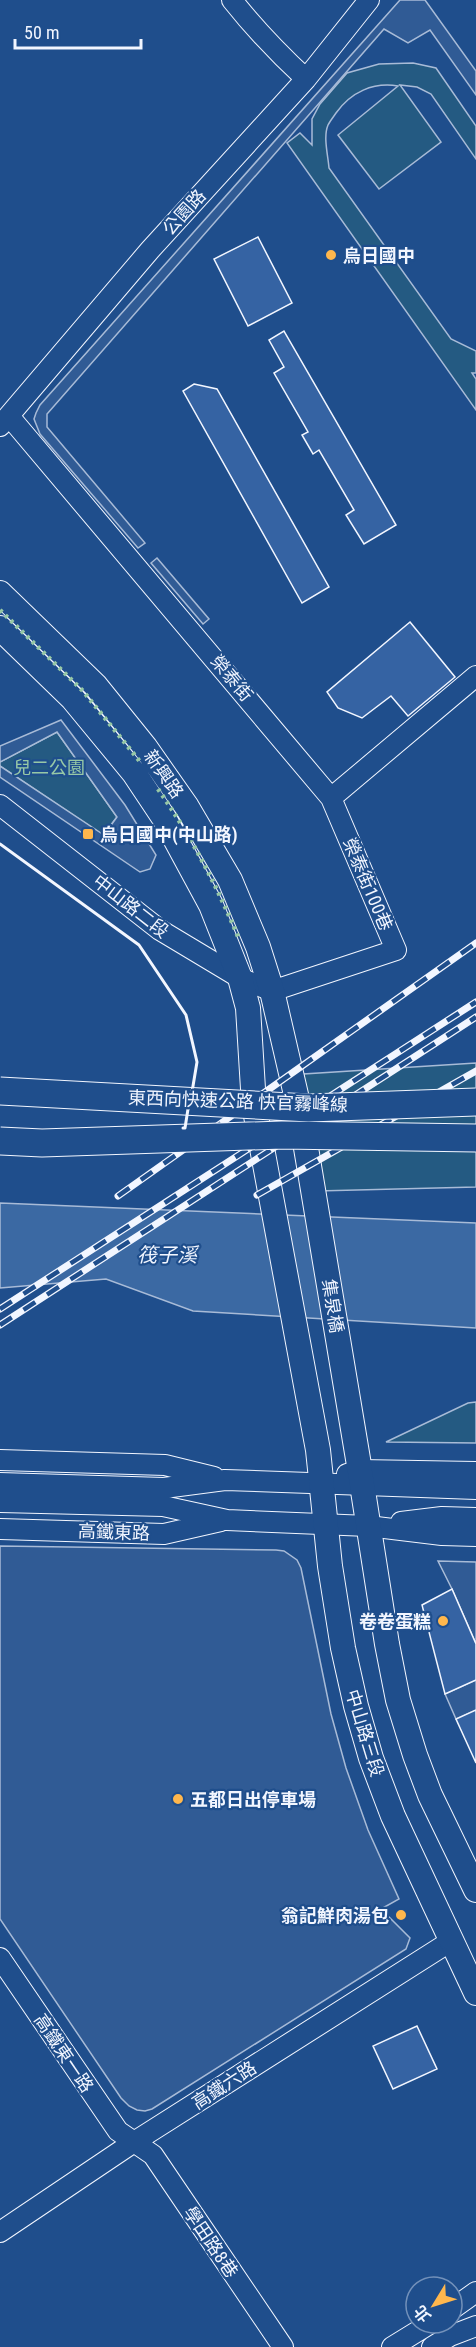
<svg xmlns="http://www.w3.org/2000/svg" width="476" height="2347" viewBox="0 0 476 2347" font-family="'Roboto Condensed','Noto Sans TC',sans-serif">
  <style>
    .green { fill: #245a82; stroke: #a8bbd7; stroke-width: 1.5 }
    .parking { fill: #305b95; stroke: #a8bbd7; stroke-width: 1.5 }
    .water { fill: #3b69a3; stroke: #a8bbd7; stroke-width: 1.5 }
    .building { fill: #3563a3; stroke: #f2f6ff; stroke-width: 1.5 }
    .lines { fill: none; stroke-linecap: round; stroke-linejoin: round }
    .minor-casing { stroke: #f2f6ff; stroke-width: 22 }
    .major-casing { stroke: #f2f6ff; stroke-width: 26 }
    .minor { stroke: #1f4e8c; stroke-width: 20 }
    .major { stroke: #1f4e8c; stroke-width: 24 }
    .rail-casing { stroke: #f2f6ff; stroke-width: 7 }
    .rail { stroke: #1f4e8c; stroke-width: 4.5; stroke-dasharray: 14; stroke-linecap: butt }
    .highway-bridge-casing { stroke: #f2f6ff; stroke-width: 29; stroke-linecap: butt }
    .highway-bridge { stroke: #1f4e8c; stroke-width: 27 }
    .hedge { stroke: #97c8a6; stroke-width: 4.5; stroke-dasharray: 3 4.5; stroke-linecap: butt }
    .wall { stroke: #f2f6ff; stroke-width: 3 }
    .poi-dot { fill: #ffb74d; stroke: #1f4e8c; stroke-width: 2 }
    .labels { text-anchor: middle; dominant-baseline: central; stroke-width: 4.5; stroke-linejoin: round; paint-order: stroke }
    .street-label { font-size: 18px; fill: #f2f6ff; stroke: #1f4e8c }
    .poi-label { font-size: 18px; font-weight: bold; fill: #f2f6ff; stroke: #1f4e8c; text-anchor: start }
    .park-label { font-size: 18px; fill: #97c8a6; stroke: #1f4e8c }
    .water-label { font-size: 20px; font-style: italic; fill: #f2f6ff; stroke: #1f4e8c }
  </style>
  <rect width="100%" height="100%" fill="#1f4e8c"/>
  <path class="green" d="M413 63 436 68 476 126V159L431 94 417 87 400 85 441 142 379 189 338 135 398 86C373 82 351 92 336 113 334 116 330 121 328 125 323 137 328 155 329 168L451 339 476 351V373H472L476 379V410L287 143 300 133 312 145V119L320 104 347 73 379 64Z
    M57 732 117 817 103 835 0 766V762Z
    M476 1063V1187L317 1191 288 1075Z
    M476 1402V1443L386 1442 468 1403Z"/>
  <path class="parking" d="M400 0H425L476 71V95L430 30 408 43 384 29 47 414V427L145 543 138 548 40 434 34 419 36 413 40 405Z
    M157 558 209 619 203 624 151 563Z
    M61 720 125 805 156 855 150 869 140 872 0 777V766L104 835 117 817 57 732 0 762V746Z
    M0 1546 276 1550 284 1551 297 1560 301 1568 331 1714 346 1768 368 1830 399 1899 381 1909 410 1938 406 1949 152 2109 145 2111 137 2110 129 2106 121 2098 0 1919Z
    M438 1561 476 1562V1644L452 1589Z
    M476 1680V1710L456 1719 445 1694Z"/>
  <path class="water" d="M0 1203 476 1223V1328L193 1311 106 1279 0 1288Z"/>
  <path class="building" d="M258 237 292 303 248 326 214 259Z
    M284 331 396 525 364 544 346 515 354 510 319 450 313 454 302 435 308 432 274 373 284 367 269 340Z
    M194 384 217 389 329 587 302 603 183 391Z
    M410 622 455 677 408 716 391 696 362 718 338 708 327 692Z
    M452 1589 476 1644V1680L445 1694 422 1605Z
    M476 1710V1763L456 1719Z
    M417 2026 437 2069 393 2089 373 2046Z"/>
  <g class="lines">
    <defs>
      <path id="minor" d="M232 0C255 29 279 54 306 79
        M9 416 331 798 476 676
        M0 426 150 250 306 79 369 0
        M0 805 160 930 240 978 272 991 396 950 331 798
        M0 1460 165 1465 214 1477
        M347 1474 360 1470 476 1472
        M0 1483 164 1488 225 1480 476 1489
        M0 1502 163 1506 227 1520 368 1526 442 1535 476 1536
        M401 1522 442 1517 476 1518
        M0 1529 164 1534 221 1521
        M0 1958 118 2131 153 2155 283 2347
        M0 2232 134 2142 451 1941
        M452 2309 476 2292
        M392 2347 431 2323
        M432 2347 450 2336 476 2326"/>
      <path id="major" d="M0 593 95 685 145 747 187 807 230 880 258 947 272 991 300 1112 358 1459 387 1644 398 1700 415 1755 430 1795 476 1890
        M0 628 73 699 134 773 164 818 211 905 240 978 248 1008 254 1105 318 1450 330 1566 343 1648 356 1706 371 1758 393 1816 476 1993"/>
    </defs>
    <use href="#minor" class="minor-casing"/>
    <use href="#major" class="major-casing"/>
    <use href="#minor" class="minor"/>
    <use href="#major" class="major"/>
    <defs>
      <path id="rail" d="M257 1195 476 1071
        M118 1196 476 943
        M0 1309 476 1002
        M0 1325 476 1017"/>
    </defs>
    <use href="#rail" class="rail-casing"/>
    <use href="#rail" class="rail"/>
    <defs>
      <path id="highway-bridge" d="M0 1091 309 1108 476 1102
        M0 1141 42 1143 282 1135 476 1138"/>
    </defs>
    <use href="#highway-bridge" class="highway-bridge-casing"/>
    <use href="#highway-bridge" class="highway-bridge"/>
    <path class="hedge" d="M0 610 83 691 142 764
      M158 789C191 836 217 886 239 939"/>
    <path class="wall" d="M0 844 139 945 186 1015 197 1062 192 1092
      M183 1128H185L188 1109"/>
  </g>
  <g class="poi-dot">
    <circle cx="331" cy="255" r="6"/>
    <rect x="82" y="828" width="12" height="12" rx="3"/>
    <circle cx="443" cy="1621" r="6"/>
    <circle cx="178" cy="1799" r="6"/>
    <circle cx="401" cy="1915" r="6"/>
  </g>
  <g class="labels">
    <g class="street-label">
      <text transform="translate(184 212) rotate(-48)">公園路</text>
      <text transform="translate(232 678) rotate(50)">榮泰街</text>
      <text transform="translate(164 774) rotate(55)">新興路</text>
      <text transform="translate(368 884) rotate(67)">榮泰街100巷</text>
      <text transform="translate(131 906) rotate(38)">中山路二段</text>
      <text transform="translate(238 1101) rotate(2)">東西向快速公路 快官霧峰線</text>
      <text transform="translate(333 1306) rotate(81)">集泉橋</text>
      <text transform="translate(114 1532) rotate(2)">高鐵東路</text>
      <text transform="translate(365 1733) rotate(73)">中山路三段</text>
      <text transform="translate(64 2053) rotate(56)">高鐵東一路</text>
      <text transform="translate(224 2085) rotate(-33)">高鐵六路</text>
      <text transform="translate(211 2242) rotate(56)">學田路8巷</text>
    </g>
    <g class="poi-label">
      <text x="343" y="255">烏日國中</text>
      <text x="100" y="834">烏日國中(中山路)</text>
      <text x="431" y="1621" text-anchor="end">卷卷蛋糕</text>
      <text x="190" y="1799">五都日出停車場</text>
      <text x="389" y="1915" text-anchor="end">翁記鮮肉湯包</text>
    </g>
    <g class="park-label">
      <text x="49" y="767">兒二公園</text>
    </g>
    <g class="water-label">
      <text x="167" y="1255">筏子溪</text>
    </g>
  </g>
  <g transform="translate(434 2305) rotate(232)"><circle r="28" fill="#1f4e8c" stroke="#7391ba" stroke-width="1.5"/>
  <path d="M0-4.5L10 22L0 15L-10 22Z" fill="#ffb74d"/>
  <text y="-9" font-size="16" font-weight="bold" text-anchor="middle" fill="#f2f6ff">北</text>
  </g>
  <path d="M15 39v9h126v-9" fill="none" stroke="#f2f6ff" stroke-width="3"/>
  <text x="24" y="39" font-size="18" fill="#f2f6ff" stroke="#1f4e8c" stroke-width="4.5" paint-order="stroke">50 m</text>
</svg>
